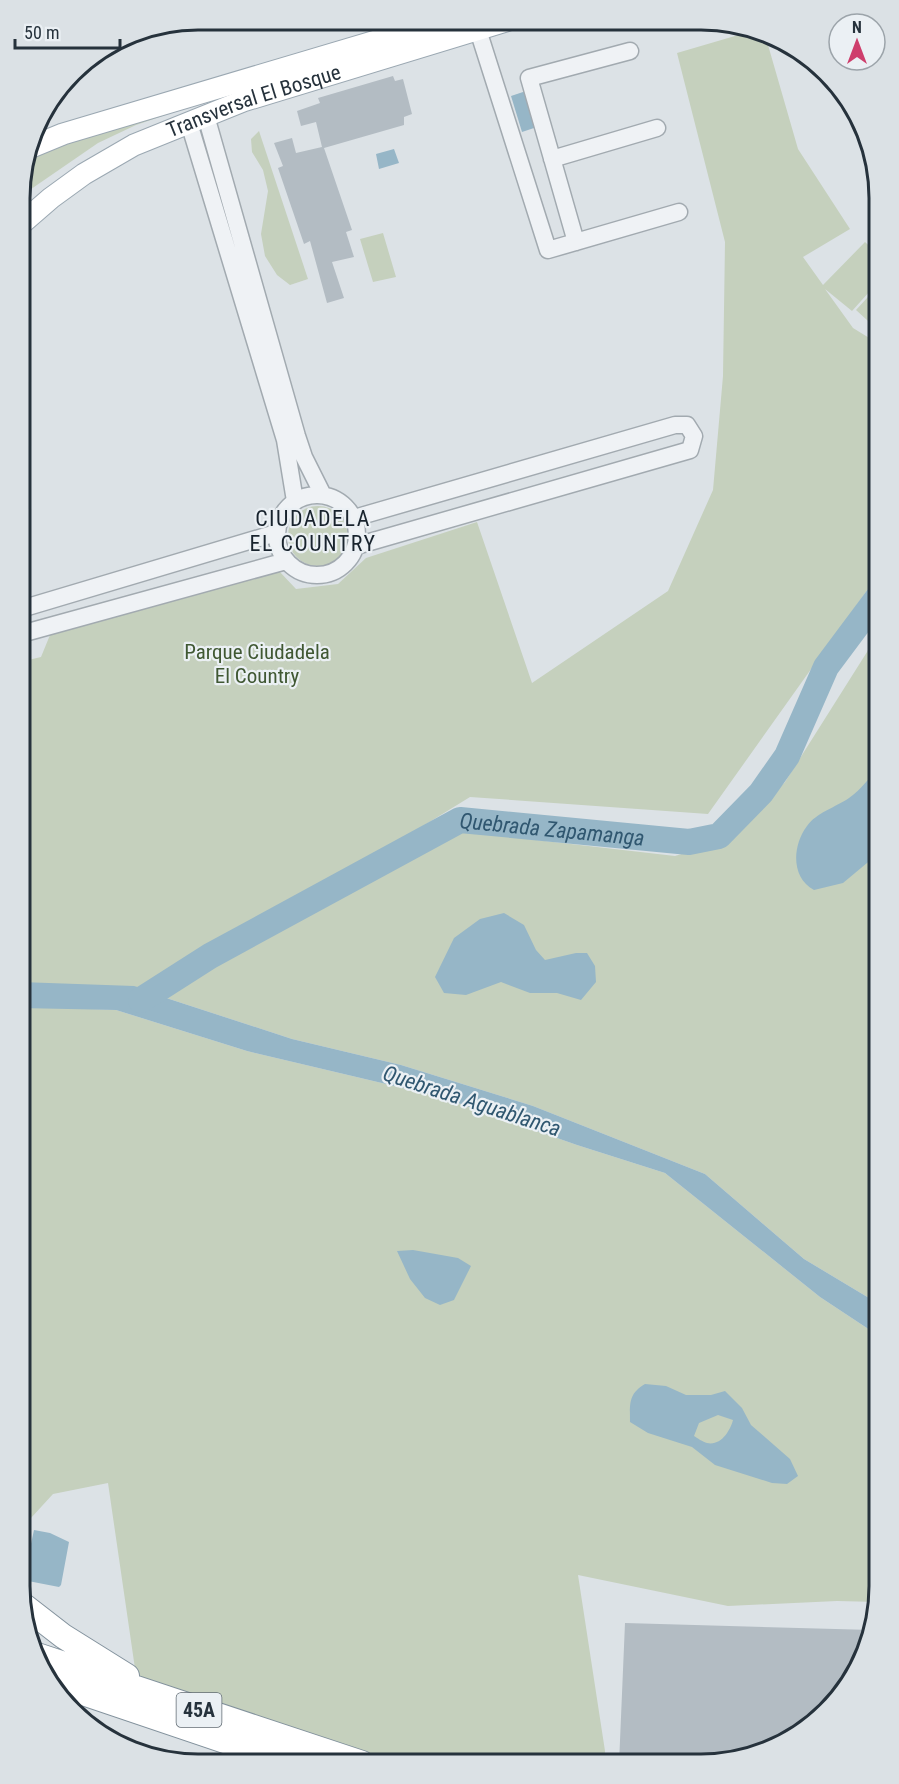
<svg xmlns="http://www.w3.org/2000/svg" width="899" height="1784" viewBox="0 0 899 1784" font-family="'Roboto Condensed',sans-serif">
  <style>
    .green { fill: #c5d0bd }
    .water { fill: #96b6c7; fill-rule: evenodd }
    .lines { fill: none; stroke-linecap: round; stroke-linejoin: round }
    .river { stroke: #96b6c7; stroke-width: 26 }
    .building { fill: #b3bcc3 }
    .minor-casing { stroke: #a2aab0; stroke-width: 19 }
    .major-casing { stroke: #9ba8b2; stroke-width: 23 }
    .highway-casing { stroke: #83929d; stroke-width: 26 }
    .minor { stroke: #eff2f5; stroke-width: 16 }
    .major { stroke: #fff; stroke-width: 21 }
    .highway { stroke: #fff; stroke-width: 24 }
    .labels { text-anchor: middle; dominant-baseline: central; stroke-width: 4.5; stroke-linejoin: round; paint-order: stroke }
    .shield { fill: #ebf0f4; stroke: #616b73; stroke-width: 1.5 }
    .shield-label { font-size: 20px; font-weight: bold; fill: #26323c }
    .street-label { font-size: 21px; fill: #26323c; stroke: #ebf0f4 }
    .park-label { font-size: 21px; fill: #405833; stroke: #ebf0f4 }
    .neighbourhood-label { font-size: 22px; letter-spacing: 1.5px; fill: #18232d; stroke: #ebf0f4 }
    .water-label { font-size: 22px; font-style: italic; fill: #305770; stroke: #ebf0f4 }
    .rim { fill: none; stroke: #26323c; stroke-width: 3 }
  </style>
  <rect width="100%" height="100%" fill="#dce2e6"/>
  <path class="green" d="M752 31 766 38 798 149 850 229 803 257 823 285 865 242 879 255V281L852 311 825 289 853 328 879 344V579L873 582 708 814 470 797 215 954 459 831 675 856 730 839 785 782 867 652 879 628V1304L804 1259 705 1174 533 1106 401 1065 292 1039 157 995 196 966 153 992 92 1009 116 1010 247 1051 441 1097 577 1145 665 1173 820 1297 879 1336V1598L878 1602 837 1601 728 1606 578 1575 605 1751 604 1764 352 1763 139 1696 108 1483 53 1494 20 1530V662L41 657 50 635 279 571 296 589 338 584 366 558 477 522 532 683 668 591 713 490 723 376 725 242 677 53Z
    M204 102 136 125 98 143 21 196V175L25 160 85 132Z
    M259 131 308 279 290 285 277 275 265 256 261 234 268 191 263 170 252 152 251 139Z
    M383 233 396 277 373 282 360 239Z
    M878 286 879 287V331L856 310Z
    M288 536a30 30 0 1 1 60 0a30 30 0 1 1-60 0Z"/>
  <path class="water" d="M526 91 537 127 522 132 511 96Z
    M394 149 399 163 379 169 376 154Z
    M879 769V853L843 883 814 890C791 878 792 846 807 826 816 813 836 807 849 798 861 790 869 777 879 769Z
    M504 913 524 925 536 950 545 960 576 953H587L595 966 596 982 581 1000 557 993H530L501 982 466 995 444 993 435 977 454 938 480 919Z
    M20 982 134 986 145 989 157 995 292 1039 401 1065 533 1106 705 1174 804 1259 879 1304V1336L820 1297 665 1173 577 1145 441 1097 247 1051 116 1010 20 1008Z
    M413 1250 458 1258 471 1266 454 1300 440 1305 425 1298 410 1279 397 1251Z
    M645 1384 666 1386 686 1395H711L725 1391 742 1408 751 1425 790 1459 798 1476 787 1484 772 1483 715 1465 692 1447 648 1433 630 1422C630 1404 628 1394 645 1384ZM718 1415 733 1420C730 1431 721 1446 707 1443 703 1442 697 1438 694 1436L699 1423Z
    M34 1530 50 1533 69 1542 61 1585 59 1587 23 1580Z"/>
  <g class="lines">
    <path class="river" id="s1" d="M141 1000 210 956 460 820 689 842 719 836 761 793 787 756 826 667 879 596"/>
  </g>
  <path class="building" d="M393 76 395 81 403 79 412 114 404 117V125L324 148 352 230 346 232 354 257 332 262 344 298 327 303 310 241 304 244 278 168 283 166 274 143 292 138 296 153 322 147 316 122 301 126 297 111 320 103 318 98Z
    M625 1623 872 1630 866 1654 842 1695 801 1734 758 1755 701 1764H619Z"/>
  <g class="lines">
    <defs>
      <path id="minor" d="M478 30 548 250 679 212
        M206 116 297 436 304 457 323 495
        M189 123 285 440 295 501
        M552 159 657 128
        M576 242 529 78 630 51
        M277 535a40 40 0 1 1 80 0a40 40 0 1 1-80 0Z
        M354 518 675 425H687L694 436 690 450 356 546
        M21 609 276 533
        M21 634 286 561"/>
      <g id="major">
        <path d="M29 148 63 134 443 21"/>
        <path id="s2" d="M21 224 51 198 84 174 134 145 243 101 506 21"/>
      </g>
      <path id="highway" d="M23 1605 63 1636 127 1676
        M37 1655 362 1763
        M56 1684 290 1763"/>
    </defs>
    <use href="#minor" class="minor-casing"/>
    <use href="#major" class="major-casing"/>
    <use href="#highway" class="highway-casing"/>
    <use href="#minor" class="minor"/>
    <use href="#major" class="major"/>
    <use href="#highway" class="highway"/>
  </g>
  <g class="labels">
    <rect class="shield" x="176.5" y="1693" width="45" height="34" rx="4.5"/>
    <g class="shield-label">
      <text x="199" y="1710">45A</text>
    </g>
    <g class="street-label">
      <text stroke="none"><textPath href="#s2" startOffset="266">Transversal El Bosque</textPath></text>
    </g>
    <g class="park-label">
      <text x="257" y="652">Parque Ciudadela<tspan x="257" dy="24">El Country</tspan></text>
    </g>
    <g class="neighbourhood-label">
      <text x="313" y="518">CIUDADELA<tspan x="313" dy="25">EL COUNTRY</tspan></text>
    </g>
    <g class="water-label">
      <text stroke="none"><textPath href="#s1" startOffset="459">Quebrada Zapamanga</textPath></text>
      <text transform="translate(472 1101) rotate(18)">Quebrada Aguablanca</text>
    </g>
  </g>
  <path d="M0 0H899V1784H0ZM198 30H701A168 168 0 0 1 869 198V1586A168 168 0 0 1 701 1754H198A168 168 0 0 1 30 1586V198A168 168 0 0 1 198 30Z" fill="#dbe1e5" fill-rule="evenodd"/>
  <path class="rim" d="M198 30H701A168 168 0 0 1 869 198V1586A168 168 0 0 1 701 1754H198A168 168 0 0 1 30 1586V198A168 168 0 0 1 198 30Z"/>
  <g transform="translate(857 42)"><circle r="28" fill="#ebf0f4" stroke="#9ca4aa" stroke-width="1.5"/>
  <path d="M0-4.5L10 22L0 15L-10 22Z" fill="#ce3e6c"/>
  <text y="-9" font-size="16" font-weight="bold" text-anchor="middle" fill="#26323c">N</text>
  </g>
  <path d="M15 39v9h105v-9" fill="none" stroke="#26323c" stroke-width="3"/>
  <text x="24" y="39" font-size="18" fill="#26323c" stroke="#ebf0f4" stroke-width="4.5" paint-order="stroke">50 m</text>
</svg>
